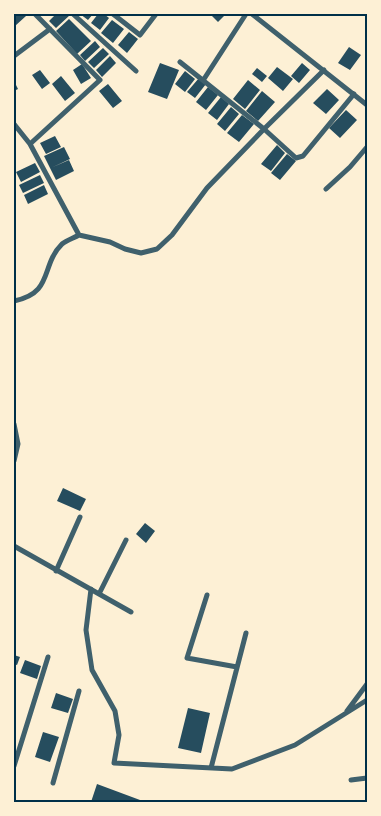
<svg xmlns="http://www.w3.org/2000/svg" width="381" height="816" viewBox="0 0 381 816" font-family="Roboto,sans-serif">
  <style>
    .building { fill: #264d5e }
    .lines { fill: none; stroke-linecap: round; stroke-linejoin: round }
    .minor { stroke: #3f606c; stroke-width: 5 }
    .neatline { fill: none; stroke: #003049; stroke-width: 2 }
  </style>
  <rect width="100%" height="100%" fill="#fdf0d5"/>
  <path class="building" d="M14 14H24L26 16 15 26Z
    M56 14 70 15 56 28 49 21Z
    M80 14H93L88 20Z
    M98 14H104L109 18 100 30 91 23Z
    M210 14H226L218 22Z
    M69 19 91 41 77 54 56 31Z
    M112 20 124 29 113 43 101 33Z
    M129 32 138 39 127 53 118 45Z
    M95 41 100 47 85 61 80 55Z
    M349 47 361 55 350 70 338 63Z
    M103 48 109 54 94 68 88 62Z
    M110 56 116 63 102 77 96 70Z
    M160 63 179 70 167 99 148 92Z
    M302 63 310 70 299 83 291 76Z
    M82 64 91 78 81 84 73 70Z
    M277 67 293 79 283 91 268 78Z
    M257 68 267 76 262 82 252 74Z
    M40 70 50 83 42 89 32 75Z
    M185 71 195 79 185 92 175 84Z
    M61 76 75 93 65 101 52 84Z
    M199 78 206 84 195 98 187 92Z
    M248 80 260 90 245 109 233 99Z
    M14 81 18 89 14 91Z
    M108 84 122 101 113 108 99 91Z
    M208 87 218 95 206 110 196 102Z
    M327 89 339 100 326 114 313 103Z
    M262 91 275 102 258 121 246 111Z
    M221 97 229 104 217 120 208 113Z
    M231 107 239 114 225 131 217 124Z
    M346 110 357 120 340 138 329 128Z
    M242 115 254 124 239 142 227 133Z
    M55 136 61 147 46 154 40 143Z
    M277 145 285 153 271 171 261 164Z
    M64 147 70 159 53 167 69 160 74 171 56 180 44 156Z
    M287 154 296 161 280 180 271 173Z
    M35 163 40 172 21 182 16 172Z
    M40 175 44 183 23 193 19 185Z
    M44 185 48 194 28 204 24 195Z
    M63 488 86 499 80 511 57 501Z
    M145 523 155 531 146 543 136 534Z
    M14 655 20 657 17 665 14 664Z
    M25 660 41 666 37 679 20 673Z
    M56 693 73 699 68 713 51 708Z
    M188 708 210 713 201 753 178 748Z
    M43 732 59 737 50 762 35 757Z
    M97 784 140 800 139 802H91Z"/>
  <g class="lines">
    <path class="minor" d="M73 14 136 71
      M113 14 140 35 156 14
      M252 14 367 105
      M14 56 50 29
      M180 62 264 129 296 158 303 156 354 94
      M204 79 246 14
      M14 124 30 144 79 235 110 242 125 249 141 253 157 249 172 235 207 188 264 129 324 70
      M30 144 100 80 35 14
      M326 189 350 167 367 147
      M14 301C54 293 40 266 62 244 67 240 74 238 79 235
      M14 424 18 444 14 461
      M14 546 131 612
      M56 571 80 517
      M91 589 86 630 92 670 115 711 119 735 114 763 232 769 295 745 367 700
      M99 594 126 540
      M207 595 187 658 237 667
      M347 711 367 684
      M14 766 48 657
      M211 768 246 633
      M351 780 367 778
      M53 783 79 691"/>
  </g>
  <rect width="381" height="816" fill="none" stroke="#fdf0d5" stroke-width="30"/>
  <rect x="15" y="15" width="351" height="786" class="neatline"/>
</svg>
